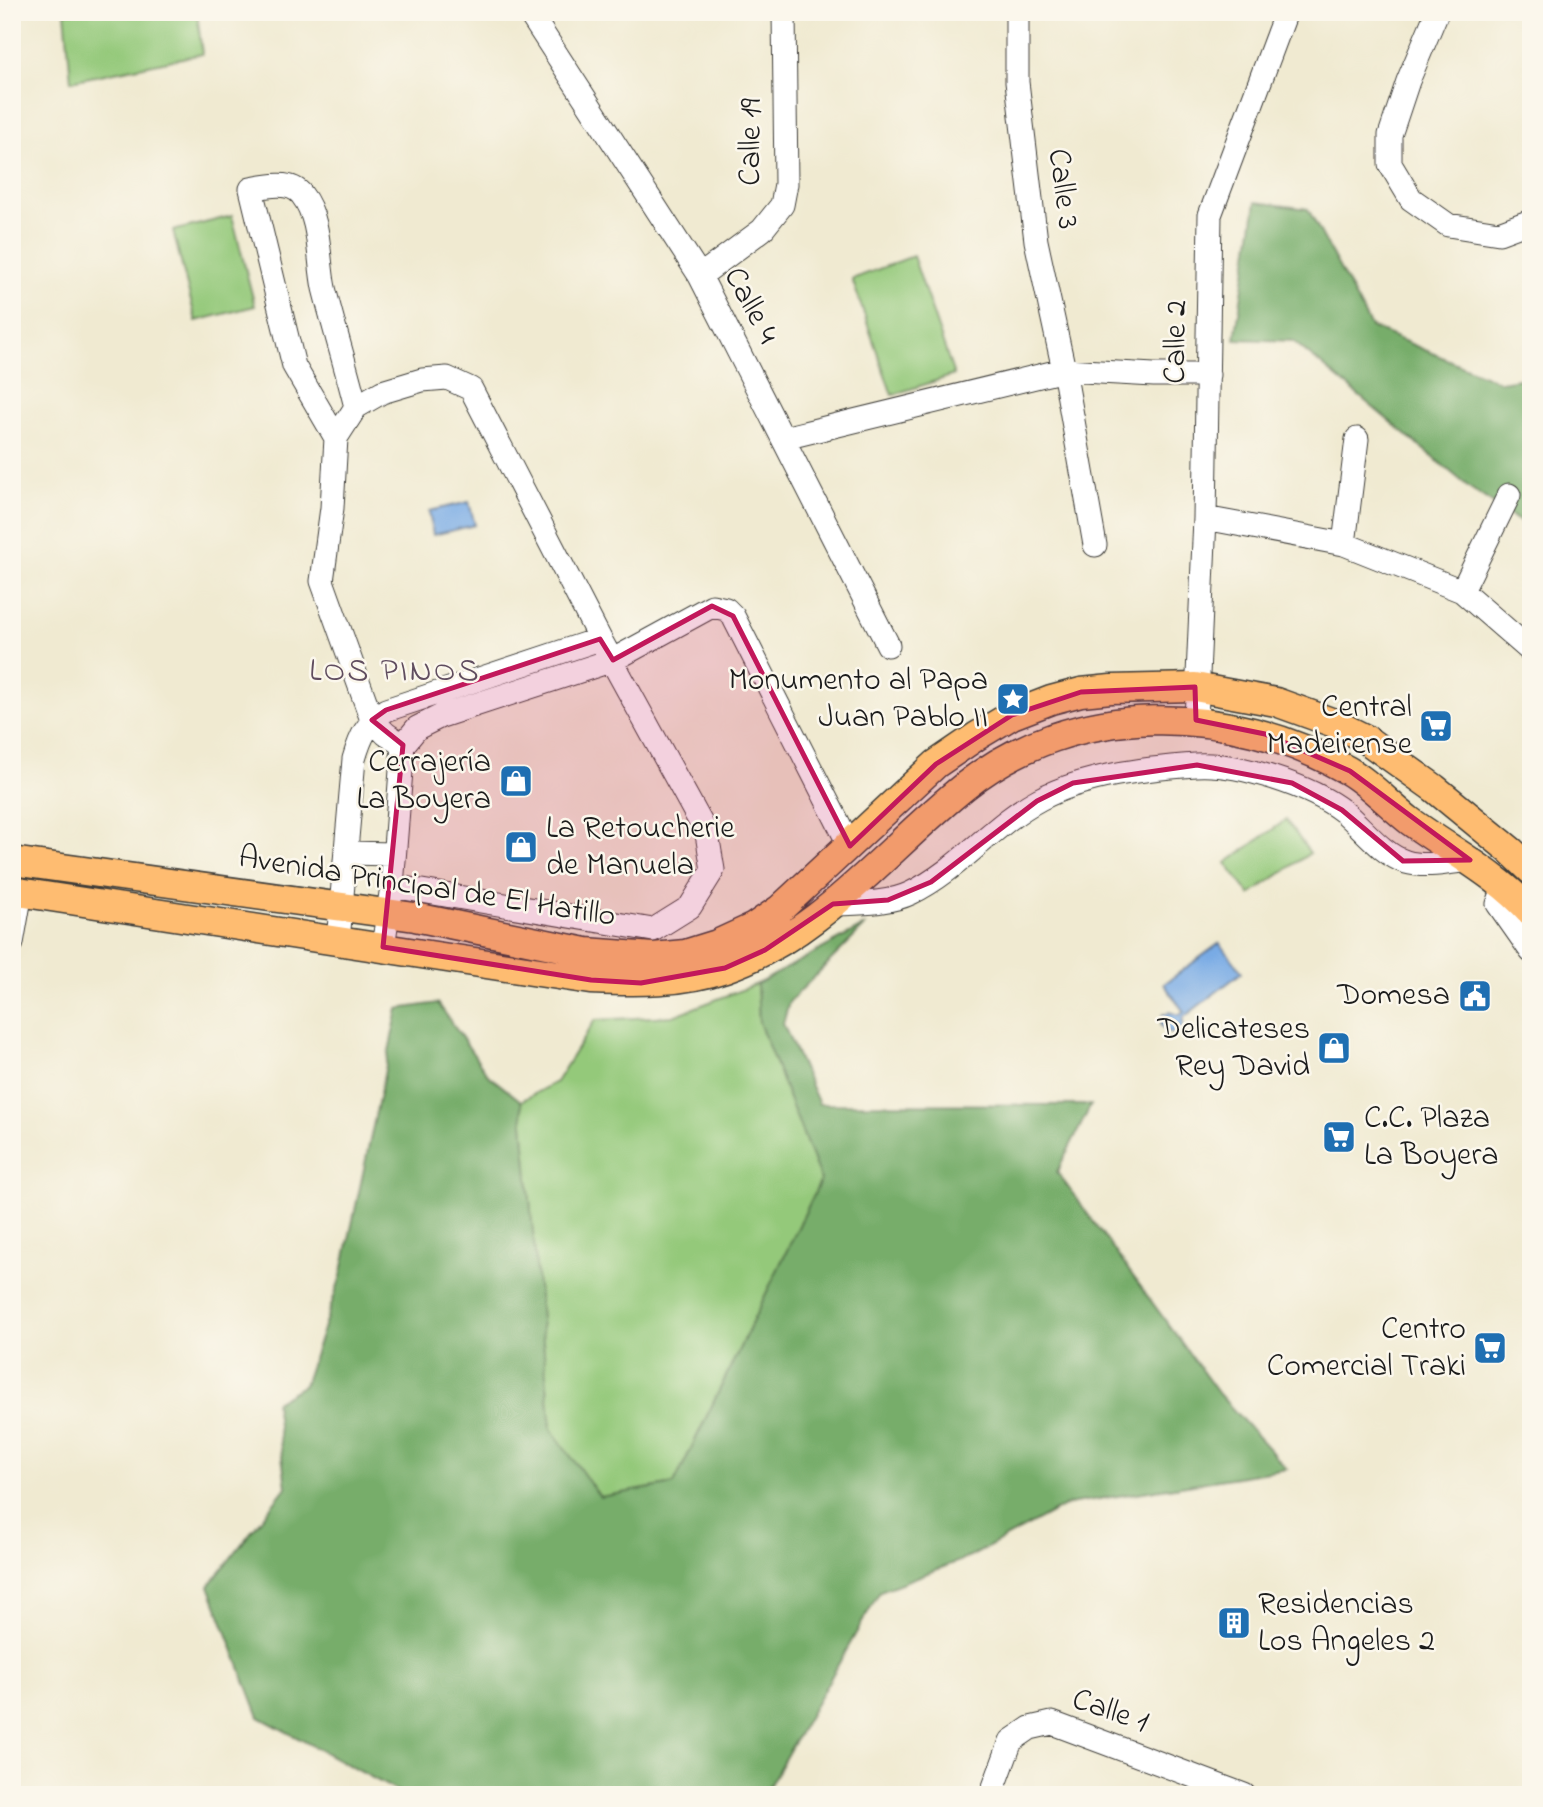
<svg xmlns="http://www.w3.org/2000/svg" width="1543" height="1807" viewBox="0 0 1543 1807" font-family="'Indie Flower',sans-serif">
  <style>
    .green { fill: #94c97a; stroke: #58724b; stroke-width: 2 }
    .forest { fill: #77ad6a; stroke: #4a6443; stroke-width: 2 }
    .water { fill: #79abe5; stroke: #4a6480; stroke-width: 2 }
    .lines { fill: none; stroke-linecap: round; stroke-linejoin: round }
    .minor-casing { stroke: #3c3b37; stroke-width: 25 }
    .major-casing { stroke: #3c3b37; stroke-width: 31 }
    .minor { stroke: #fff; stroke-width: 23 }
    .major { stroke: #febc71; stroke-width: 28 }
    .marked { fill: #c2185b; fill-opacity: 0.2; stroke: #c2185b; stroke-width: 5; stroke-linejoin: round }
    .labels { text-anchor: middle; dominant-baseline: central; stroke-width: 5; stroke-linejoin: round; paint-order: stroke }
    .street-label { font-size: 32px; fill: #1c1c1c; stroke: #fbf7ec }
    .poi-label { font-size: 32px; fill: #1c1c1c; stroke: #fbf7ec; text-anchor: end }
    .neighbourhood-label { font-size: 33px; letter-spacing: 2px; fill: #604d5f; stroke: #fbf7ec }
  </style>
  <rect width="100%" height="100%" fill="#fbf7ec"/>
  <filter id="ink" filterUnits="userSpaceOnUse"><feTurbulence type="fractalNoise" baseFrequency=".0143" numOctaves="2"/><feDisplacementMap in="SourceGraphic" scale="14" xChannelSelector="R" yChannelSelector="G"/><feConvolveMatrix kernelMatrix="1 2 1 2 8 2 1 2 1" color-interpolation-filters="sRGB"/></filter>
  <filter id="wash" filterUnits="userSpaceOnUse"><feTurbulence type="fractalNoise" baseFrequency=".00686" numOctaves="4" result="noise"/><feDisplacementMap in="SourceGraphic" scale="28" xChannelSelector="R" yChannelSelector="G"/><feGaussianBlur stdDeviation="1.57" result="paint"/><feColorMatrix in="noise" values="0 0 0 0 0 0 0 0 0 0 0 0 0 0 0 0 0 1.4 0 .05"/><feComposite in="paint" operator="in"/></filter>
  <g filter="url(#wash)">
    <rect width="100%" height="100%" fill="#f0ead1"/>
    <path class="green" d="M65 12H197L202 54 71 81Z
      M232 216 255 306 196 321 173 231Z
      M913 256 954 375 892 395 852 279Z
      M1286 820 1310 853 1250 895 1226 863Z
      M757 984 759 1022 821 1180 674 1484 600 1497 551 1429 521 1101 556 1082 595 1020 673 1016Z"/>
    <path class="forest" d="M1256 202 1308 209 1371 327 1500 382 1531 377V529L1470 488 1293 341 1235 339Z
      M866 925 789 1002 783 1024 819 1104 1091 1105 1057 1172 1219 1394 1287 1469 1068 1504 970 1557 880 1591 764 1795H404L259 1717 209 1586 286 1487 275 1402 304 1385 341 1276 398 1009 438 1003 488 1075 521 1101 551 1429 600 1497 674 1484 821 1180 759 1022 757 984Z"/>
    <path class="water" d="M469 502 475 525 433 535 429 511Z
      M1220 943 1242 972 1183 1018V1025L1176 1034 1167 1032 1161 1025 1163 1015 1169 1012 1179 1015 1184 1012 1164 984Z"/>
  </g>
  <g filter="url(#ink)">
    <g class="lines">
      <defs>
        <path id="minor" d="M529 12 700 276 888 645
          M1017 12V82L1036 241 1064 370 1095 545
          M1437 12 1408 81 1390 135V164L1411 199 1448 225 1499 233 1531 221
          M700 276 762 230 782 205 786 184 784 12
          M336 438 294 366 251 189C266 186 291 180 302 195 321 219 318 259 324 288 334 328 346 367 356 407
          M784 438 1064 370 1154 375H1208
          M1205 518 1344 544 1462 591 1531 651
          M1344 544 1357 439
          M1462 591 1509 495
          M1196 720 1205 518 1210 215 1286 12
          M347 853 393 854
          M392 886 653 930 690 907 713 870 707 834 600 639 471 389 447 378 422 380 382 392 356 407 336 438 332 508 322 581 372 720 386 734 403 745
          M1504 888 1498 904 1531 951
          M833 904C858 903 888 904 911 893 959 870 993 824 1040 799 1086 775 1143 769 1195 765 1237 762 1311 786 1344 812 1363 828 1383 855 1406 862 1426 868 1450 862 1470 860
          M338 941 354 759C361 735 366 725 386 710L600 639
          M12 943 21 892
          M383 947 392 886 403 745 417 728 441 716 613 660 712 606 726 609 733 616 850 846
          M991 1795 1011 1741 1030 1728 1052 1723 1244 1795"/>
        <path id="major" d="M12 861 415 917 586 952 653 957 685 954 717 944 754 927 780 909 936 764 977 736 1012 715 1051 700 1081 692 1111 689 1195 687 1276 702 1334 723 1364 738 1434 788 1511 851 1531 870
          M12 891 591 980C635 982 682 983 725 968 821 936 887 848 965 786 1074 699 1229 703 1347 770 1370 783 1389 805 1410 821 1451 851 1497 874 1531 912"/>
      </defs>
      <use href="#minor" class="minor-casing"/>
      <use href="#major" class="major-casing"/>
      <use href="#minor" class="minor"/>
      <use href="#major" class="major"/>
    </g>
  </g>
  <path class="marked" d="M712 606 733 616 850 846 936 764 1012 715 1081 692 1195 687 1196 720 1265 734 1350 771 1470 860 1403 861 1342 810 1292 783 1197 765 1073 783 1037 801 931 882 888 900 833 904 765 950 725 968 641 983 591 980 383 947 403 745 372 720 386 710 600 639 613 660Z"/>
  <defs>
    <symbol id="sight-square" viewBox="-11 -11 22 22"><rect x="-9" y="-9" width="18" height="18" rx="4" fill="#1f6fb2" stroke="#fbf7ec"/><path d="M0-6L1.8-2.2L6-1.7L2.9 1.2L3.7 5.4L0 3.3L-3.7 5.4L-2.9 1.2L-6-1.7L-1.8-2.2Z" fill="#fff"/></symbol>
    <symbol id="supermarket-square" viewBox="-11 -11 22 22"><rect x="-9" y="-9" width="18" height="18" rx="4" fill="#1f6fb2" stroke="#fbf7ec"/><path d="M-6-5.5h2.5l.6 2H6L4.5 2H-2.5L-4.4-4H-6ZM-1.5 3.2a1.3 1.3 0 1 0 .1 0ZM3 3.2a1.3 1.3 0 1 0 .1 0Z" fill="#fff"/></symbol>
    <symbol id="shop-square" viewBox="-11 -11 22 22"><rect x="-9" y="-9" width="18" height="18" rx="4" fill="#1f6fb2" stroke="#fbf7ec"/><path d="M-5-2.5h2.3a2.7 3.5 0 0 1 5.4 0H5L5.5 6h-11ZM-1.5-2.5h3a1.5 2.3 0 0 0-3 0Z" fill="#fff"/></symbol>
    <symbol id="civic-square" viewBox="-11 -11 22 22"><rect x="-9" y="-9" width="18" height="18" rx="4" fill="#1f6fb2" stroke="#fbf7ec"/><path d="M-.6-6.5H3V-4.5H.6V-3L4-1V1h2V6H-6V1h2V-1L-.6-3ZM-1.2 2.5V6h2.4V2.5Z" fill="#fff"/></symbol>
    <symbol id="building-square" viewBox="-11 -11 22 22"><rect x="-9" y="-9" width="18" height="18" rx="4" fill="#1f6fb2" stroke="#fbf7ec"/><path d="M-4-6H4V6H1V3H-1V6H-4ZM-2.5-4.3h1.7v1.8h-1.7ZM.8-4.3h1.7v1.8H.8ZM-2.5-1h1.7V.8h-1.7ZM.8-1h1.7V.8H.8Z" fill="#fff"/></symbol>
  </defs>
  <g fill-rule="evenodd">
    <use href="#sight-square" x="994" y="680" width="38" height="38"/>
    <use href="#supermarket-square" x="1417" y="707" width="38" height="38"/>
    <use href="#shop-square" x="497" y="762" width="38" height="38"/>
    <use href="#shop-square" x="502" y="828" width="38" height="38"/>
    <use href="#civic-square" x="1456" y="977" width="38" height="38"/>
    <use href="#shop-square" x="1315" y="1029" width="38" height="38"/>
    <use href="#supermarket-square" x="1320" y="1118" width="38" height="38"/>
    <use href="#supermarket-square" x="1471" y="1329" width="38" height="38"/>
    <use href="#building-square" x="1215" y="1604" width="38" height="38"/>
  </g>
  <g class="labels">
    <g class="street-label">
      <text transform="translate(752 142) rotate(-89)">Calle 19</text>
      <text transform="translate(1062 189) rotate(83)">Calle 3</text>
      <text transform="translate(750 306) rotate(62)">Calle 4</text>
      <text transform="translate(1177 342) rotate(-89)">Calle 2</text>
      <text transform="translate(427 888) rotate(9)">Avenida Principal de El Hatillo</text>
      <text transform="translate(1110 1712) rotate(19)">Calle 1</text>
    </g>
    <g class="poi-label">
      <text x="988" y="681">Monumento al Papa<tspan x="988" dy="37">Juan Pablo II</tspan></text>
      <text x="1412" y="708">Central<tspan x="1412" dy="37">Madeirense</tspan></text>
      <text x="491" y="763">Cerrajería<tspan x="491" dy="37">La Boyera</tspan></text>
      <text x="546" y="829" text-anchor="start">La Retoucherie<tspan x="546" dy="37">de Manuela</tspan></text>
      <text x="1450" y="996">Domesa</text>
      <text x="1310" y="1030">Delicateses<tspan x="1310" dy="37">Rey David</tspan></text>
      <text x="1364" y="1119" text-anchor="start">C.C. Plaza<tspan x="1364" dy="37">La Boyera</tspan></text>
      <text x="1466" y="1330">Centro<tspan x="1466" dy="37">Comercial Traki</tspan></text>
      <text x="1258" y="1605" text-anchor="start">Residencias<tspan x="1258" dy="37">Los Angeles 2</tspan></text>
    </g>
    <g class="neighbourhood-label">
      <text x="395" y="672">LOS PINOS</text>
    </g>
  </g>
  <rect width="1543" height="1807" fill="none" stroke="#fbf7ec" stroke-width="42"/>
</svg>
